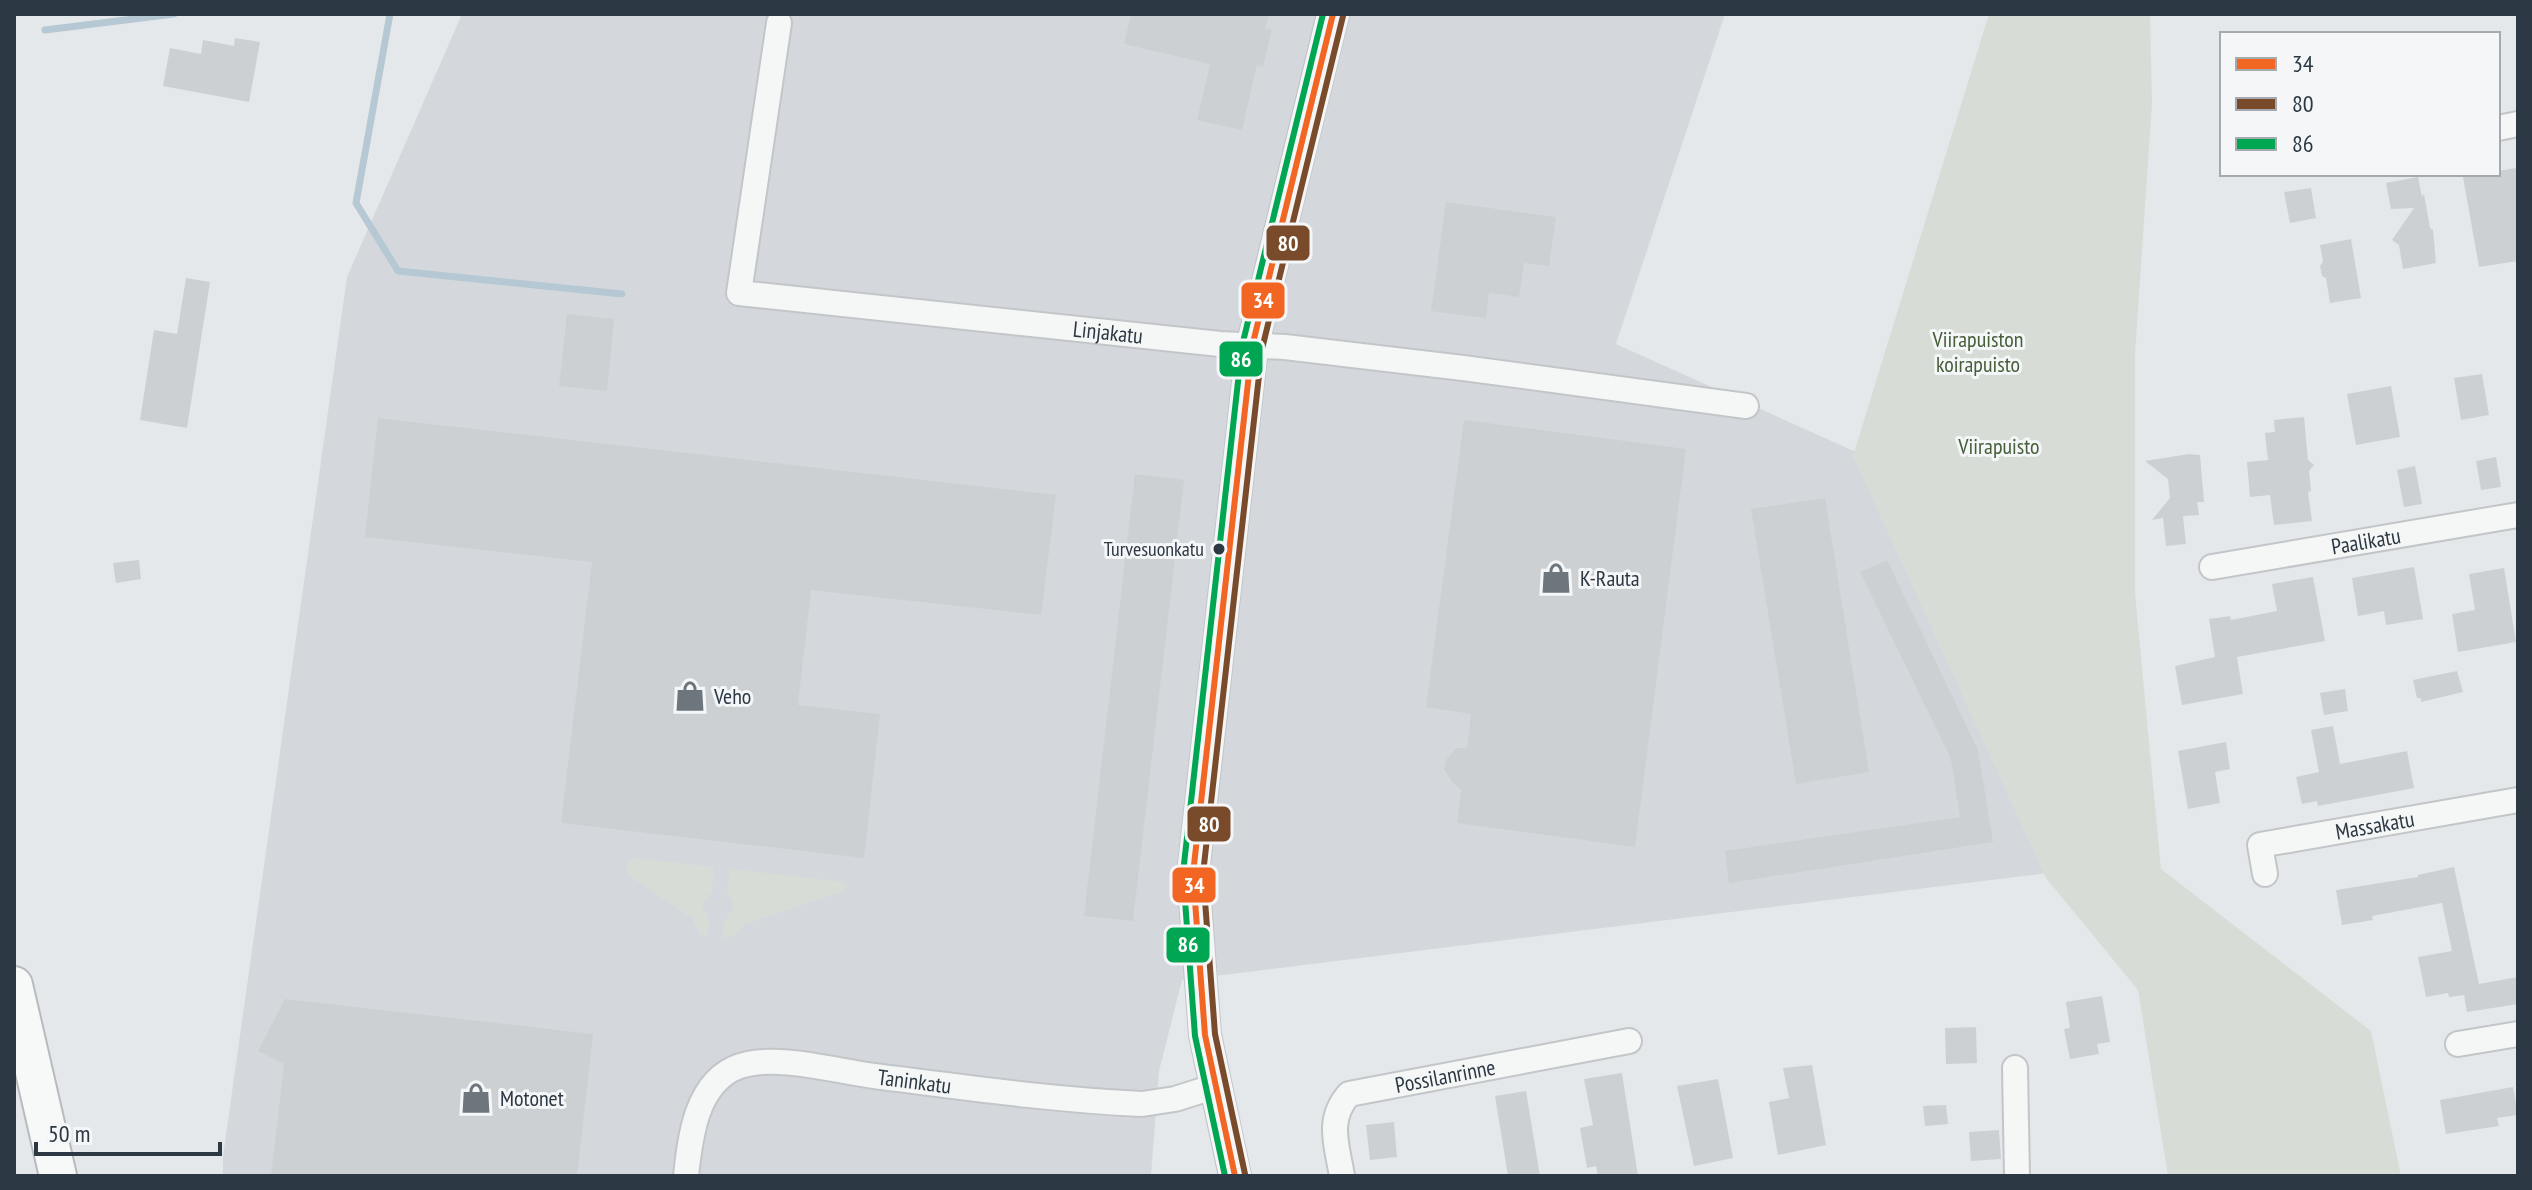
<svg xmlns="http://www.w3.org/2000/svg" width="2532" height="1190" viewBox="0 0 2532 1190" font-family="'PT Sans Narrow',sans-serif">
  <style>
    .built { fill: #d4d8dd }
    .green { fill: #d7ddd6 }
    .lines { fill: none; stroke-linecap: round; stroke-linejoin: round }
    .stream { stroke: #b5c8d3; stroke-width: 7 }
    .building { fill: #cdd0d2 }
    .minor-casing { stroke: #c3c6c8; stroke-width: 28 }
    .major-casing { stroke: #c2c5c7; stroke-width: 34 }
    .highway-casing { stroke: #b8bbbe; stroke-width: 40 }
    .minor { stroke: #f5f6f6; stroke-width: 24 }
    .major { stroke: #f7f8f8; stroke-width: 30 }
    .highway { stroke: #f7f8f8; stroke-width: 36 }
    .bus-1-casing { stroke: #f4f6f8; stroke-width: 12 }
    .bus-2-casing { stroke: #f4f6f8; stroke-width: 12 }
    .bus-3-casing { stroke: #f4f6f8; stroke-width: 12 }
    .bus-1 { stroke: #f26522; stroke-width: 6 }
    .bus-2 { stroke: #7a4b2a; stroke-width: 6 }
    .bus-3 { stroke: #00a651; stroke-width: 6 }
    .bus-dot { fill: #2c3843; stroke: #f4f6f8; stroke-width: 3 }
    .labels { text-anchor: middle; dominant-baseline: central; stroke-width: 6; stroke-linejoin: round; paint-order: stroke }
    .bus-label { font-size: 20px; fill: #2c3843; stroke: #f4f6f8; text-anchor: end }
    .street-label { font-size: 22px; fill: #2c3843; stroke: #f4f6f8 }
    .park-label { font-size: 22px; fill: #465e3a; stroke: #f4f6f8 }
    .poi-label { font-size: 22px; fill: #2c3843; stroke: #f4f6f8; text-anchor: start }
    .line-badge { stroke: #f4f6f8; stroke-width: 3 }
    .badge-label { font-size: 22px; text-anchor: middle; font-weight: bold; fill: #fff }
  </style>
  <rect width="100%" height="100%" fill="#e5e8ea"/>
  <path class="built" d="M462 14H1725L1616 344 1856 452 2048 873 1182 980 1159 1071 1151 1176H223V1156L347 277Z"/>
  <path class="green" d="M1989 14H2150L2152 104 2135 354V593L2161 869 2371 1031 2401 1176H2168L2138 990 2046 878 1853 456Z
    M633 858 713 867 712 894 707 895V900L703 901 702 908 705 910 709 919 708 935H701L693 919 627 874V862Z
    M730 869 843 882 847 885 846 889 841 892 745 924 733 936 726 938 723 936 724 922 734 907 731 899 727 894Z"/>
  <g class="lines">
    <path class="stream" d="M390 14 356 203 398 271 622 294
      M45 30 174 14"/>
  </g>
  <path class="building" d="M1131 14H1269L1265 29 1272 30 1263 67 1257 65 1242 130 1197 120 1210 64 1124 44Z
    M235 38 260 42 249 102 163 86 170 48 201 54 203 40 234 46Z
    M2516 168 2518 181V261L2479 267 2463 177 2498 174V171Z
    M2418 177 2422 197 2424 194 2430 228 2433 230 2436 263 2403 269 2399 245 2392 240 2414 208 2391 209 2386 183Z
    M2311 188 2316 218 2290 223 2284 192Z
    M1446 202 1556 217 1549 266 1524 263 1519 297 1489 293 1486 318 1431 311Z
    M2351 239 2361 298 2330 303 2326 278 2322 276 2320 266 2323 262 2320 245Z
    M186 278 210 282 187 428 140 420 154 330 177 334Z
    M567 314 614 319 607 391 559 386Z
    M2482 374 2489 415 2461 420 2454 378Z
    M2391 386 2400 437 2356 445 2347 394Z
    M2304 417 2308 460 2314 465 2309 471 2311 491 2308 492 2312 521 2274 525 2270 495 2250 497 2247 462 2268 460 2265 433 2275 432 2274 420Z
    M378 418 1056 495 1041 615 811 590 798 705 880 714 864 858 561 823 592 562 365 537Z
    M1464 420 1686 449 1635 847 1457 823 1461 790 1452 782 1444 769 1446 760 1456 748H1467L1471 714 1426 707Z
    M2189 454 2200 455 2204 502H2197L2199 515 2183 516 2186 544 2166 546 2163 518 2152 520 2170 498 2168 479 2145 461Z
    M2496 457 2501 487 2481 490 2476 461Z
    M2415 466 2422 504 2404 507 2397 470Z
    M1135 474 1184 480 1133 921 1084 916Z
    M1825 498 1869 772 1796 784 1751 509Z
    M139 560 141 579 116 583 113 563Z
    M1887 560 1978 750 1993 842 1729 883 1725 851 1960 817 1951 759 1860 572Z
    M2414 567 2423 619 2386 625 2384 611 2358 616 2352 578Z
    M2504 568 2516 642 2458 652 2452 614 2475 610 2469 574Z
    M2313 577 2325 641 2237 657 2243 694 2182 705 2175 666 2215 657 2209 619 2230 616 2231 620 2277 611 2272 584Z
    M2457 671 2463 692 2421 702V698H2417L2413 680Z
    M2345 689 2348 711 2324 715 2320 693Z
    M2333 726 2340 764 2407 751 2414 788 2318 806 2317 801 2302 804 2296 777 2319 772 2311 730Z
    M2226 742 2230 769 2215 772 2220 803 2188 809 2178 751Z
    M2454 867 2479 984 2518 977V1004L2467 1012 2464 995 2449 997 2448 993 2426 997 2418 957 2452 951 2442 903 2372 916 2373 920 2342 925 2336 890 2418 877V875Z
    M2102 996 2110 1042 2097 1044 2099 1054 2070 1059 2064 1029 2070 1028 2066 1002Z
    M285 999 593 1034 577 1176H271L284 1064 258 1051Z
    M1976 1027 1977 1063 1946 1064 1945 1028Z
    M1812 1065 1826 1145 1778 1155 1769 1102 1789 1098 1783 1068Z
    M1622 1073 1638 1176H1598L1596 1166 1587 1168 1580 1128 1593 1125 1584 1079Z
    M1718 1079 1733 1158 1694 1166 1677 1086Z
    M2513 1087 2518 1115 2497 1118 2499 1126 2446 1134 2440 1100Z
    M1526 1091 1540 1176H1508L1495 1096Z
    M1946 1105 1948 1124 1925 1126 1923 1106Z
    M1394 1122 1397 1157 1370 1160 1366 1125Z
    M1999 1130 2001 1159 1971 1161 1969 1132Z"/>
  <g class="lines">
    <defs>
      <g id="minor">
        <path id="s1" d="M779 23 739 293 1220 344 1285 347 1463 368 1746 406"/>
        <path d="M2498 128 2518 124"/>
        <path id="s2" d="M2212 567 2518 515"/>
        <path id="s3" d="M2265 874 2260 845 2518 800"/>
        <path d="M2458 1044 2518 1034"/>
        <path d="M2015 1068 2017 1176"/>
        <path id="s4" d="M686 1176C690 1138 696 1081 740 1066 777 1054 835 1071 874 1076 962 1087 1053 1100 1142 1104L1175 1099 1216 1086"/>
        <path id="s5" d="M1342 1176C1337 1145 1326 1120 1349 1094L1629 1041"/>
      </g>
      <path id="major" d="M1235 1176 1205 1035 1193 874 1252 347 1333 14"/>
      <path id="highway" d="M14 985 58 1176"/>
    </defs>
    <use href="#minor" class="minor-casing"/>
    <use href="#major" class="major-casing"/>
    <use href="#highway" class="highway-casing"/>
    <use href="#minor" class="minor"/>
    <use href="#major" class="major"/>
    <use href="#highway" class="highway"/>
    <defs>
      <path id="bus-1" d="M1235 1176 1205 1035 1193 874 1252 347 1333 14"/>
      <path id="bus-2" d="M1245 1174 1215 1034 1203 874 1262 349 1343 16"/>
      <path id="bus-3" d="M1225 1176 1195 1036 1183 873 1242 346 1323 14"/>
    </defs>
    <use href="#bus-1" class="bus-1-casing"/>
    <use href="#bus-2" class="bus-2-casing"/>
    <use href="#bus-3" class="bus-3-casing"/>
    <use href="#bus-1" class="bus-1"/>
    <use href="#bus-2" class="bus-2"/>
    <use href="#bus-3" class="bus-3"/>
  </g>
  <defs>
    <symbol id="shop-bare" viewBox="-9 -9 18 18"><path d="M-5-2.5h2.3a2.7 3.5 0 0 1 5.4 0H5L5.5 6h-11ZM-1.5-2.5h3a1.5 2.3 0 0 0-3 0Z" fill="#6d767d" stroke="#f4f6f8" stroke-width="2.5" paint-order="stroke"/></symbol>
  </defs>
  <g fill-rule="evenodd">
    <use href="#shop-bare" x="1534" y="556" width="44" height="44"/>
    <use href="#shop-bare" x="668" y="674" width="44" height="44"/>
    <use href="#shop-bare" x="454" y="1076" width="44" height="44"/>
  </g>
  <circle class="bus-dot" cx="1219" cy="549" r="7"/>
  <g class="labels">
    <g class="bus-label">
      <text x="1204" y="549">Turvesuonkatu</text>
    </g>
    <g class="street-label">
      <text stroke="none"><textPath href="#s1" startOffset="644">Linjakatu</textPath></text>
      <text stroke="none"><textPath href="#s2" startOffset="156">Paalikatu</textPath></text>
      <text stroke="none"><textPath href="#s3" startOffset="146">Massakatu</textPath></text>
      <text stroke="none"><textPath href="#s5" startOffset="184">Possilanrinne</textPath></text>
      <text stroke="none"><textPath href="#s4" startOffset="306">Taninkatu</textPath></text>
    </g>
    <g class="park-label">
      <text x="1978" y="339">Viirapuiston<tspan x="1978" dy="25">koirapuisto</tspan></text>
      <text x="1999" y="446">Viirapuisto</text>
    </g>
    <g class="poi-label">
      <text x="1580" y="578">K-Rauta</text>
      <text x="714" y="696">Veho</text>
      <text x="500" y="1098">Motonet</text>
    </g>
  </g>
  <g class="line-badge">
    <rect x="1265" y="224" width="46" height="38" rx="8" fill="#7a4b2a"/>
    <rect x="1240" y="281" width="46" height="39" rx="8" fill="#f26522"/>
    <rect x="1218" y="340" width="46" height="38" rx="8" fill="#00a651"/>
    <rect x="1186" y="805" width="46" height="38" rx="8" fill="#7a4b2a"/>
    <rect x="1171" y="866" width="46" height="38" rx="8" fill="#f26522"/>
    <rect x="1165" y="926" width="46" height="38" rx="8" fill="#00a651"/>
  </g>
  <g class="badge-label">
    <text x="1288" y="251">80</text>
    <text x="1263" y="308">34</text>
    <text x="1241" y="367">86</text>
    <text x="1209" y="832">80</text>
    <text x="1194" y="893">34</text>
    <text x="1188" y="952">86</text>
  </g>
  <rect width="2532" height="1190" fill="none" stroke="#2c3843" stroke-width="32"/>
  <rect x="2220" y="32" width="280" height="144" fill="#f4f6f8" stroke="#a4aab0" stroke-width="2"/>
  <rect x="2236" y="58" width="40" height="12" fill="#f26522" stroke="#a4aab0" stroke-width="2"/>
  <text x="2292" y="72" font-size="24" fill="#2c3843">34</text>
  <rect x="2236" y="98" width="40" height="12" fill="#7a4b2a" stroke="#a4aab0" stroke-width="2"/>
  <text x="2292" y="112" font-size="24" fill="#2c3843">80</text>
  <rect x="2236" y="138" width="40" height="12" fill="#00a651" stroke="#a4aab0" stroke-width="2"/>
  <text x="2292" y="152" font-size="24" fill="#2c3843">86</text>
  <path d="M36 1142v12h184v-12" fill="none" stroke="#2c3843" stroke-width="4"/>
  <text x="48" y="1142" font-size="24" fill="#2c3843" stroke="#f4f6f8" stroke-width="6" paint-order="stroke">50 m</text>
</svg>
